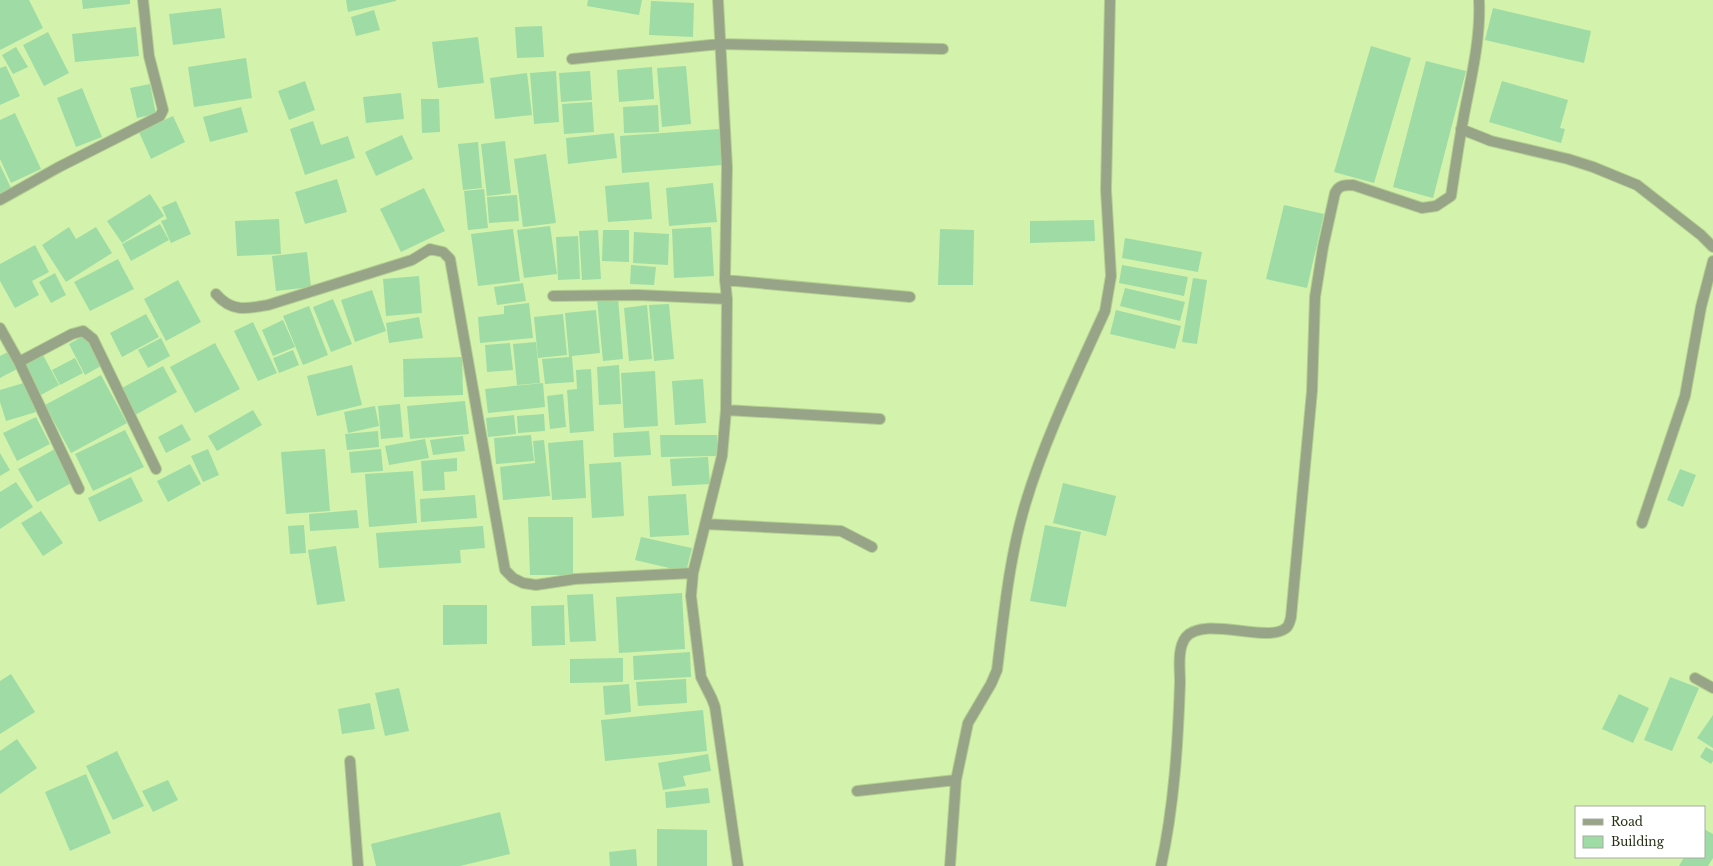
<svg xmlns="http://www.w3.org/2000/svg" width="1713" height="866" viewBox="0 0 1713 866" font-family="'Libre Baskerville',serif">
  <style>
    .building { fill: #9edba5 }
    .lines { fill: none; stroke-linecap: round; stroke-linejoin: round }
    .minor-casing { stroke: #b4d091; stroke-width: 12 }
    .minor { stroke: #97a487; stroke-width: 10 }
  </style>
  <rect width="100%" height="100%" fill="#d3f3ac"/>
  <path class="building" d="M0 0H29L43 28 0 50Z
    M82 0H130V4L83 9Z
    M346 0H396V1L348 12Z
    M588 0H642L639 15 587 6Z
    M651 1 694 3 693 37 649 35Z
    M221 8 225 38 173 45 169 14Z
    M1493 8 1591 31 1584 63 1485 40Z
    M374 10 380 30 356 36 351 17Z
    M542 26 544 57 517 58 515 27Z
    M136 27 139 56 75 62 72 34Z
    M48 32 69 73 44 86 23 45Z
    M478 37 484 83 438 88 432 42Z
    M1371 46 1411 58 1374 183 1334 172Z
    M16 47 28 67 13 74 2 55Z
    M246 58 252 98 194 107 188 67Z
    M1426 61 1466 71 1433 198 1393 187Z
    M6 66 20 96 0 105V68Z
    M686 66 691 124 662 127 657 68Z
    M652 67 654 99 619 102 617 70Z
    M556 71 559 122 534 124 530 73Z
    M590 71 592 100 561 102 559 73Z
    M527 73 532 115 495 119 490 78Z
    M305 81 315 110 289 120 278 91Z
    M1502 81 1568 100 1560 128 1565 129 1561 143 1489 122Z
    M150 84 156 114 137 118 130 88Z
    M82 88 102 137 76 147 57 98Z
    M401 93 404 119 366 123 363 97Z
    M421 99H439L440 132 422 133Z
    M592 102 594 132 564 134 562 104Z
    M658 105 659 132 624 133 623 107Z
    M241 107 248 132 210 142 203 117Z
    M15 113 41 169 11 183 0 159V120Z
    M173 116 185 142 151 159 139 132Z
    M313 121 321 145 348 136 355 158 305 175 290 129Z
    M720 129 723 165 622 173 620 136Z
    M614 133 617 158 568 164 566 138Z
    M402 135 413 159 376 176 365 152Z
    M505 141 511 193 487 196 481 144Z
    M478 142 482 188 463 190 458 144Z
    M546 154 556 223 523 227 514 159Z
    M0 165 12 190 0 196Z
    M337 179 347 212 305 224 295 192Z
    M649 182 652 219 608 222 605 186Z
    M713 183 717 222 669 226 666 188Z
    M424 188 445 231 401 252 380 209Z
    M484 189 488 228 468 230 464 191Z
    M150 194 164 216 122 243 107 221Z
    M517 195 519 221 489 223 487 197Z
    M176 201 191 234 171 243 161 221 167 219 162 207Z
    M1284 205 1324 214 1307 288 1266 279Z
    M279 219 281 254 237 256 235 221Z
    M1094 220 1095 241 1030 243V221Z
    M160 224 169 240 131 261 122 244Z
    M550 226 557 274 524 278 517 230Z
    M69 227 76 239 96 227 112 253 66 282 42 245Z
    M711 227 714 276 674 278 672 229Z
    M513 229 520 281 478 286 471 234Z
    M940 229 974 230 973 285H938Z
    M598 230 601 279 582 280 579 231Z
    M603 230H629V262L602 261Z
    M634 232 669 234 668 265 633 263Z
    M578 236 580 279 558 280 556 237Z
    M1125 238 1202 252 1198 272 1122 258Z
    M35 245 49 272 32 281 39 295 15 308 0 281V264Z
    M307 252 311 287 276 291 272 256Z
    M118 259 134 289 90 311 74 282Z
    M631 265 656 267 654 285 630 284Z
    M1122 265 1188 277 1184 296 1119 283Z
    M55 273 66 295 51 303 39 282Z
    M419 276 422 313 386 316 383 279Z
    M1193 278 1207 280 1197 344 1182 342Z
    M178 280 201 322 166 341 144 299Z
    M523 283 526 301 497 305 494 287Z
    M1125 288 1185 302 1180 321 1120 306Z
    M372 290 386 331 355 342 341 300Z
    M618 298 623 359 603 361 597 299Z
    M333 299 352 344 331 352 313 307Z
    M529 303 533 338 480 343 478 317 504 314V306Z
    M669 304 674 359 654 361 649 305Z
    M647 305 652 359 629 361 624 308Z
    M309 306 328 355 303 365 283 316Z
    M596 310 600 353 572 356 574 382 545 384 542 359 569 357 565 313Z
    M1116 310 1181 326 1175 349 1110 334Z
    M146 314 159 337 122 357 110 333Z
    M563 314 567 355 538 358 534 317Z
    M419 317 423 338 389 343 386 323Z
    M283 320 295 347 273 356 262 330Z
    M253 322 277 373 258 381 234 331Z
    M85 335 101 366 85 375 69 344Z
    M161 338 170 356 148 368 138 350Z
    M536 342 540 383 517 385 513 344Z
    M215 343 240 389 195 413 170 367Z
    M510 343 513 370 487 372 485 345Z
    M293 350 299 365 279 373 273 358Z
    M8 352 17 369 0 378V356Z
    M42 353 59 385 41 395 23 363Z
    M462 357 463 395 404 397 403 359Z
    M75 358 83 373 60 385 52 370Z
    M352 365 362 405 317 416 307 376Z
    M619 365 621 404 599 405 597 367Z
    M163 366 177 392 135 415 120 389Z
    M591 369 594 431 570 433 567 390 577 389 576 370Z
    M655 371 658 426 624 428 621 373Z
    M101 375 127 423 71 453 45 405Z
    M703 379 706 423 675 425 672 381Z
    M27 382 36 412 6 421 0 402V390Z
    M543 383 545 407 488 413 485 389Z
    M563 394 566 427 550 429 547 396Z
    M465 401 469 434 410 439 407 406Z
    M400 404 403 437 381 439 378 406Z
    M375 406 379 426 348 433 344 412Z
    M253 410 262 425 217 451 208 436Z
    M544 414 545 431 518 433 517 416Z
    M514 415 516 434 488 437 486 418Z
    M36 417 50 444 17 461 3 433Z
    M182 424 191 440 166 453 158 437Z
    M125 430 144 467 93 491 75 454Z
    M378 431 379 447 347 450 345 434Z
    M649 431 651 455 614 457 613 433Z
    M531 435 534 461 496 464 494 438Z
    M660 435H717V456L661 457Z
    M463 436 465 451 433 455 430 440Z
    M425 439 429 458 389 465 385 446Z
    M544 440 550 496 503 500 500 467 535 463 533 441Z
    M583 440 586 498 552 500 548 443Z
    M55 449 73 482 37 502 18 469Z
    M208 449 219 475 203 482 191 456Z
    M325 449 330 511 286 514 281 452Z
    M381 449 383 471 351 473 349 452Z
    M0 453 10 470 0 476Z
    M708 457 710 484 672 486 670 459Z
    M457 458V471L444 472 445 490 423 491 421 461Z
    M621 462 624 516 592 518 589 464Z
    M190 464 201 484 168 502 157 481Z
    M1680 469 1696 475 1683 507 1667 500Z
    M413 471 417 523 369 527 365 474Z
    M131 477 143 501 99 522 88 498Z
    M16 482 33 507 0 529V492Z
    M1063 483 1116 496 1106 536 1053 523Z
    M686 494 689 535 650 537 648 496Z
    M475 495 477 518 421 522 420 499Z
    M357 510 359 528 310 531 309 514Z
    M41 511 63 543 43 556 21 523Z
    M528 517H573V575H530Z
    M304 525 306 553 290 554 288 526Z
    M1045 525 1081 532 1066 607 1030 601Z
    M483 526 485 548 460 550 461 563 379 568 376 533Z
    M641 537 692 548 686 572 635 560Z
    M336 546 345 601 317 605 308 550Z
    M682 593 685 649 619 653 616 597Z
    M593 594 596 641 570 642 567 595Z
    M443 605H487V644L443 645Z
    M564 605 565 645 532 646 531 606Z
    M690 652 691 677 634 680 633 656Z
    M623 658V682L570 683V659Z
    M11 674 35 712 0 734V681Z
    M1670 677 1699 688 1672 751 1644 740Z
    M686 679 687 703 638 706 636 682Z
    M629 684 631 712 605 715 603 686Z
    M399 688 409 731 385 736 375 693Z
    M1619 694 1649 708 1633 743 1602 729Z
    M370 703 375 729 342 734 338 709Z
    M703 710 707 751 605 761 601 720Z
    M1713 715V748L1697 738Z
    M17 739 37 768 0 794V751Z
    M1706 747 1713 751V761L1711 764 1700 757Z
    M117 751 144 806 113 820 86 766Z
    M708 754 711 771 683 776 686 786 663 790 658 763Z
    M86 774 111 833 70 851 45 792Z
    M168 780 178 800 153 812 142 791Z
    M708 788 710 803 666 808 665 792Z
    M500 812 510 854 460 866H376L371 844Z
    M657 829 707 830V866H657Z
    M1704 829 1713 834V858L1708 866H1679L1684 857H1704Z
    M636 849 637 866H610L609 852Z"/>
  <g class="lines">
    <defs>
      <path id="minor" d="M718 0 727 167 725 280 727 299 726 410 722 456 693 573 691 596 701 677 712 699 715 707 738 866
        M572 59 720 44 943 49
        M1461 129 1491 141 1568 159 1593 167 1637 185 1701 235 1713 247
        M0 200 59 167 160 116 163 110 149 56 143 0
        M725 280 910 297
        M216 294C231 312 246 309 268 305L412 260 430 249 443 252 450 259 505 570 513 578 523 583 536 585 575 579 693 573
        M553 296 638 295 727 299
        M0 328 19 362 79 489
        M19 362 72 334 83 331 93 339 156 469
        M726 410 880 419
        M1642 523 1685 396 1701 307 1713 261
        M705 524 841 531 872 547
        M1695 678 1713 688
        M350 761 358 866
        M857 791 956 780
        M950 866 956 780 968 723 991 684 997 670C1004 614 1009 559 1025 505 1045 438 1076 375 1105 311L1111 276 1106 190 1110 0
        M1161 866C1174 806 1178 744 1180 682 1180 669 1177 648 1186 637 1205 615 1267 644 1286 628 1289 626 1290 621 1291 617L1312 391 1315 297 1323 247 1335 193C1339 185 1344 185 1353 185L1422 208 1436 206 1451 196C1455 169 1459 142 1464 115 1471 78 1481 38 1479 0"/>
    </defs>
    <use href="#minor" class="minor-casing"/>
    <use href="#minor" class="minor"/>
  </g>
  <rect x="1575" y="806" width="130" height="52" fill="#ffffff" stroke="#a8ada1"/>
  <rect x="1583" y="819" width="20" height="6" fill="#97a487" stroke="#a8ada1"/>
  <text x="1611" y="826" font-size="12" fill="#253115">Road</text>
  <rect x="1583" y="836" width="20" height="12" fill="#9edba5" stroke="#a8ada1"/>
  <text x="1611" y="846" font-size="12" fill="#253115">Building</text>
</svg>
